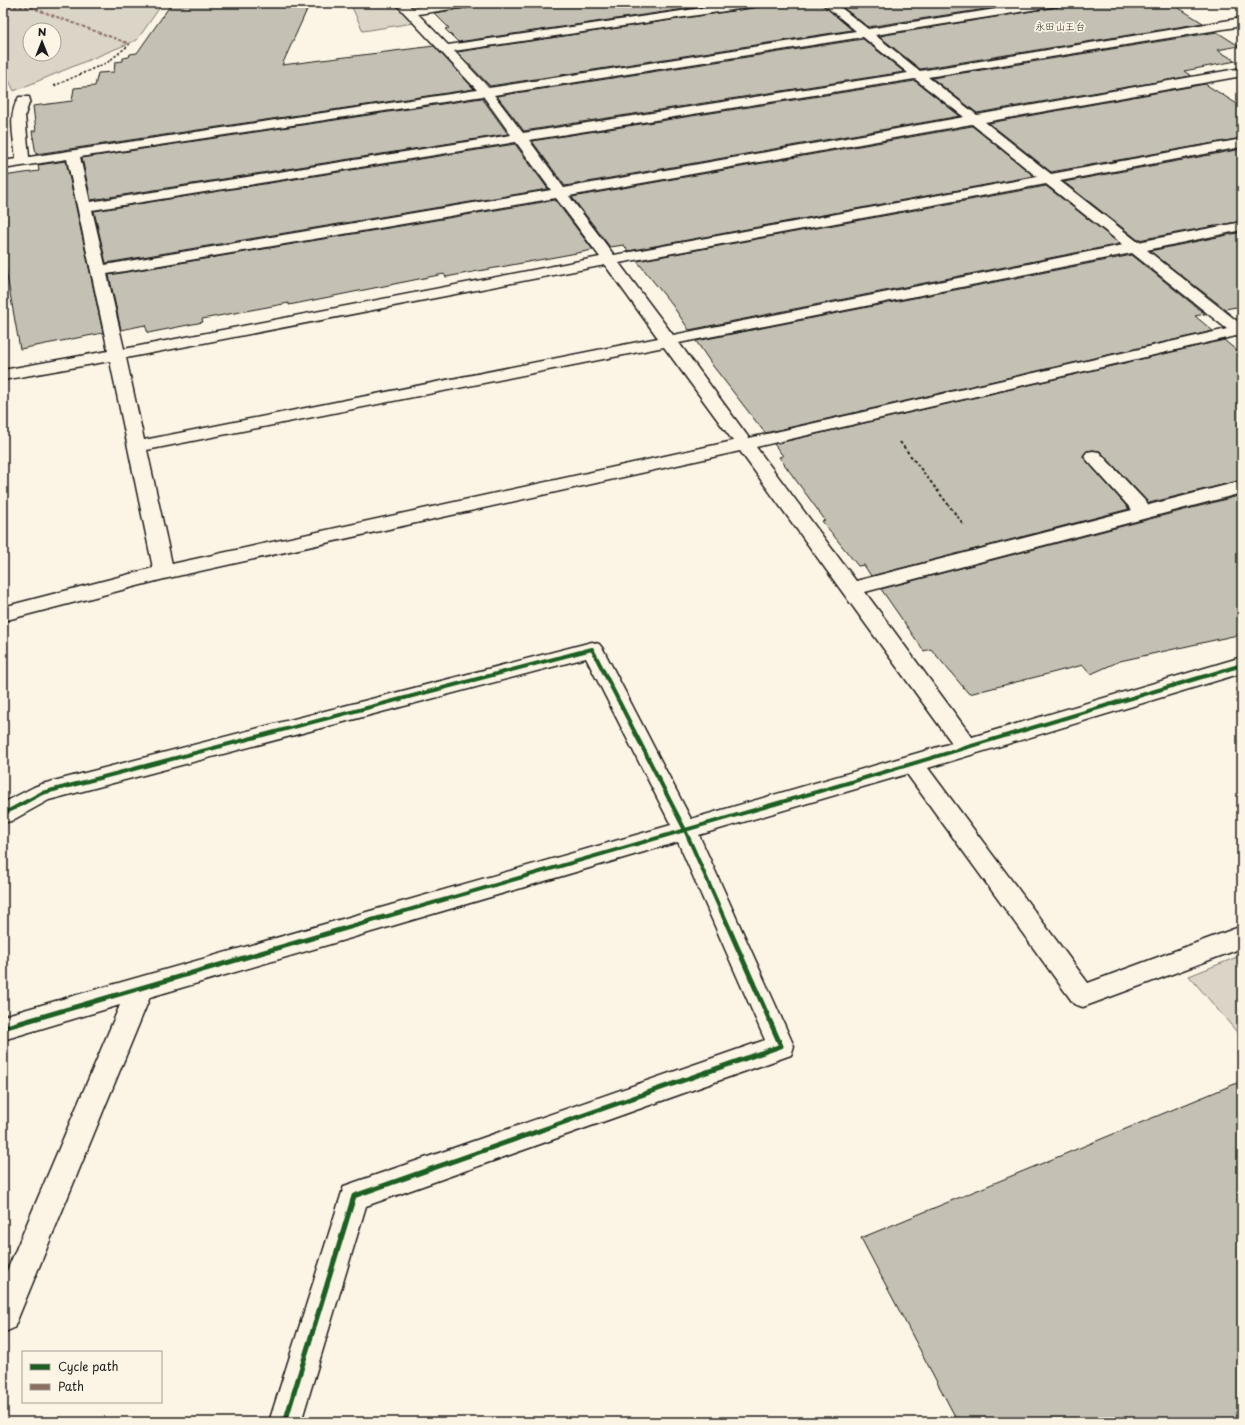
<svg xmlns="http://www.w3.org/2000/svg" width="1245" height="1425" viewBox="0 0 1245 1425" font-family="'Playpen Sans','Klee One',sans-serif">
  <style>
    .green { fill: #dbd5c8; stroke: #7c7872; fill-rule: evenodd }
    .building { fill: #c4c0b3; stroke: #1c1c1c }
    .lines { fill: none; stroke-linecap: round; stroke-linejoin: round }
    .minor-casing { stroke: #1c1c1c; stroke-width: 3 }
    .path-far1 { stroke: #1c1c1c; stroke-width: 1.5; stroke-dasharray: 2.5 2; stroke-linecap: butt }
    .path { stroke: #1c1c1c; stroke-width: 2; stroke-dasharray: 3 2.5; stroke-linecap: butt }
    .minor { fill: #fcf5e5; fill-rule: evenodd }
    .quiet { stroke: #8d6e63; stroke-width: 2; stroke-dasharray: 3.5 2; stroke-linecap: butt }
    .cycleway-far1-casing { stroke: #fcf5e5; stroke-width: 6 }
    .cycleway-casing { stroke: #fcf5e5; stroke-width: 8 }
    .cycleway-far1 { stroke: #1b5e20; stroke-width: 4 }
    .cycleway { stroke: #1b5e20; stroke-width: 5 }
    .labels { text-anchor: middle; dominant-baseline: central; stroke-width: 3.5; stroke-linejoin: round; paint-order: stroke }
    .far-neighbourhood-label { font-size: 10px; fill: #1c1c1c; stroke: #fcf5e5 }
  </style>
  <rect width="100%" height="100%" fill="#fcf5e5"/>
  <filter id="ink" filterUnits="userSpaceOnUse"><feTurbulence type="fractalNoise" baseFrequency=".025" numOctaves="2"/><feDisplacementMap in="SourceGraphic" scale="8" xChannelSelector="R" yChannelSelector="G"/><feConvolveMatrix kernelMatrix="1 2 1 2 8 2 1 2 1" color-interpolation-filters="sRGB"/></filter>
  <g filter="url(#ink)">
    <path class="green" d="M3 3H163L137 40 14 91 3 68ZM30 30H54V54H30Z
      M350 3H396L413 23 363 31Z
      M1242 955V1038L1189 976Z"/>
    <path class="building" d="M172 3H310L282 65 434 46 474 89 36 154 32 131H36L33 106 72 101 74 88 95 86 98 73 114 72 115 62 123 61V58L129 57 130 54 137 53Z
      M480 3H726L458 42 445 29 449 28 434 13 473 7 478 6Z
      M766 3H821L852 30 490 86 457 52 759 7 764 6Z
      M837 3H1025L868 27Z
      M1064 3H1171L1203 23 920 69 879 36 1057 7 1062 6Z
      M1217 32 1239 46 1217 50 1236 61 1184 71 1191 76 977 113 932 78Z
      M863 39 904 72 524 131 497 96Z
      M915 81 960 116 565 186 532 141Z
      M1205 84 1242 107V138L1051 172 989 123Z
      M482 98 508 134 91 200 82 158Z
      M972 126 1034 176 628 251 624 245 610 247 572 197Z
      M515 144 548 189 106 263 94 211Z
      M1242 149V221L1138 240 1064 182Z
      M66 161 103 333 20 349 3 254V176L39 171 38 165Z
      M1046 186 1120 244 689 330 673 306 637 261Z
      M555 200 593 250 446 277 444 274 289 305V303L202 319 203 322 148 333 145 325 121 330 109 275Z
      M1242 232V306L1225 309 1150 251Z
      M1132 255 1205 314 1195 316 1213 331 765 433 713 366 696 341Z
      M1224 340 1242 355V480L1149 503 1100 451 1093 450 1087 451 1083 457 1129 509 871 576 864 565 858 566 822 521 825 520 779 457 783 456 774 444Z
      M1242 495V634L1120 661 1091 674 1083 665 969 694 931 649 924 651 881 589Z
      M1242 1081V1422H958L861 1238Z"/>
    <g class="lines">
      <defs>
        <path id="minor" d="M395 3H407L412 8 449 3H479L477 5 473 6 418 14 448 45 736 3H765L763 5 759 6 454 51 489 88 856 31 822 3H835L868 29 1035 3H1063L1061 5 1057 6 875 35 920 71 1242 18V26L928 77 977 115 1242 68V76L985 122 1051 174 1242 139V147L1060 181 1138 242 1242 222V230L1147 250 1242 325V338L1236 336 756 447 856 581 1132 510 1087 460 1084 456 1087 452 1093 451 1099 452 1149 505 1242 481V493L865 592 972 737 1242 657V673L928 768 1088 983 1242 926V948L1083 1007 1074 1004 907 774 699 835 794 1046 791 1055 366 1206 301 1422H269L344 1186 765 1040 678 842 150 997 14 1328 3 1333V1280L120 1005 3 1040V1016L671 825 586 658 49 800 11 821 3 823V803L34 787 42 784 592 642 599 644 603 649 691 819 952 743 740 451 164 579 3 621V607L153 568 110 361 3 380V370L108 351 67 159 3 169V161L16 159C14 138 7 115 19 97H29L30 100 25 115 29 157 477 90ZM863 37 908 73 523 133 494 95ZM915 79 964 117 564 188 529 140ZM483 96 511 135 90 202 80 157ZM972 124 1037 177 614 255 569 196ZM516 142 551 190 105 265 92 210ZM1046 184 1123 245 673 335 619 263ZM556 198 600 257 124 349 107 274ZM1132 253 1227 329 749 438 679 343ZM605 265 658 338 144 440 126 358ZM664 347 733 441 172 564 147 450Z"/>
      </defs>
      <use href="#minor" class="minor-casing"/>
      <path class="path-far1" d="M54 86 108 62 130 44"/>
      <path class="path" d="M900 442 964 525"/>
      <use href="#minor" class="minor"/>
      <path class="quiet" d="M3 7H30L130 44"/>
      <defs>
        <path id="cycleway-far1" d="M3 814 42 793 592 649 685 830 724 918
          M381 918 851 782 1242 665"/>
        <path id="cycleway" d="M3 1028 384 917
          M285 1422 354 1196 781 1046 724 917"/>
      </defs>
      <use href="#cycleway-far1" class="cycleway-far1-casing"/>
      <use href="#cycleway" class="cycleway-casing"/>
      <use href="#cycleway-far1" class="cycleway-far1"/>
      <use href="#cycleway" class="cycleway"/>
    </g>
  </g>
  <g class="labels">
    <g class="far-neighbourhood-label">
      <text x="1060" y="25">永田山王台</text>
    </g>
  </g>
  <rect width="1245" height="1425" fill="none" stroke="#fcf5e5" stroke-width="16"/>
  <rect x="8" y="8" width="1229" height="1409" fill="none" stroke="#1c1c1c" stroke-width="1.5" filter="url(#ink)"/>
  <rect x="22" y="1351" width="140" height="52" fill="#fcf5e5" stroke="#a29e95"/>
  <rect x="30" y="1364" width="20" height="6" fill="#1b5e20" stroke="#a29e95"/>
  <text x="58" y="1371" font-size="12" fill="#1c1c1c">Cycle path</text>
  <rect x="30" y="1384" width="20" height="6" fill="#8d6e63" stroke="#a29e95"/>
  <text x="58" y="1391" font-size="12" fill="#1c1c1c">Path</text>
  <g transform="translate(42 42)"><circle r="19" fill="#fcf5e5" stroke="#a29e95"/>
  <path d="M0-3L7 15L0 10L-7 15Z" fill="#1c1c1c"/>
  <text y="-6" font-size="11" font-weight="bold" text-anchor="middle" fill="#1c1c1c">N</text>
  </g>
</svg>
